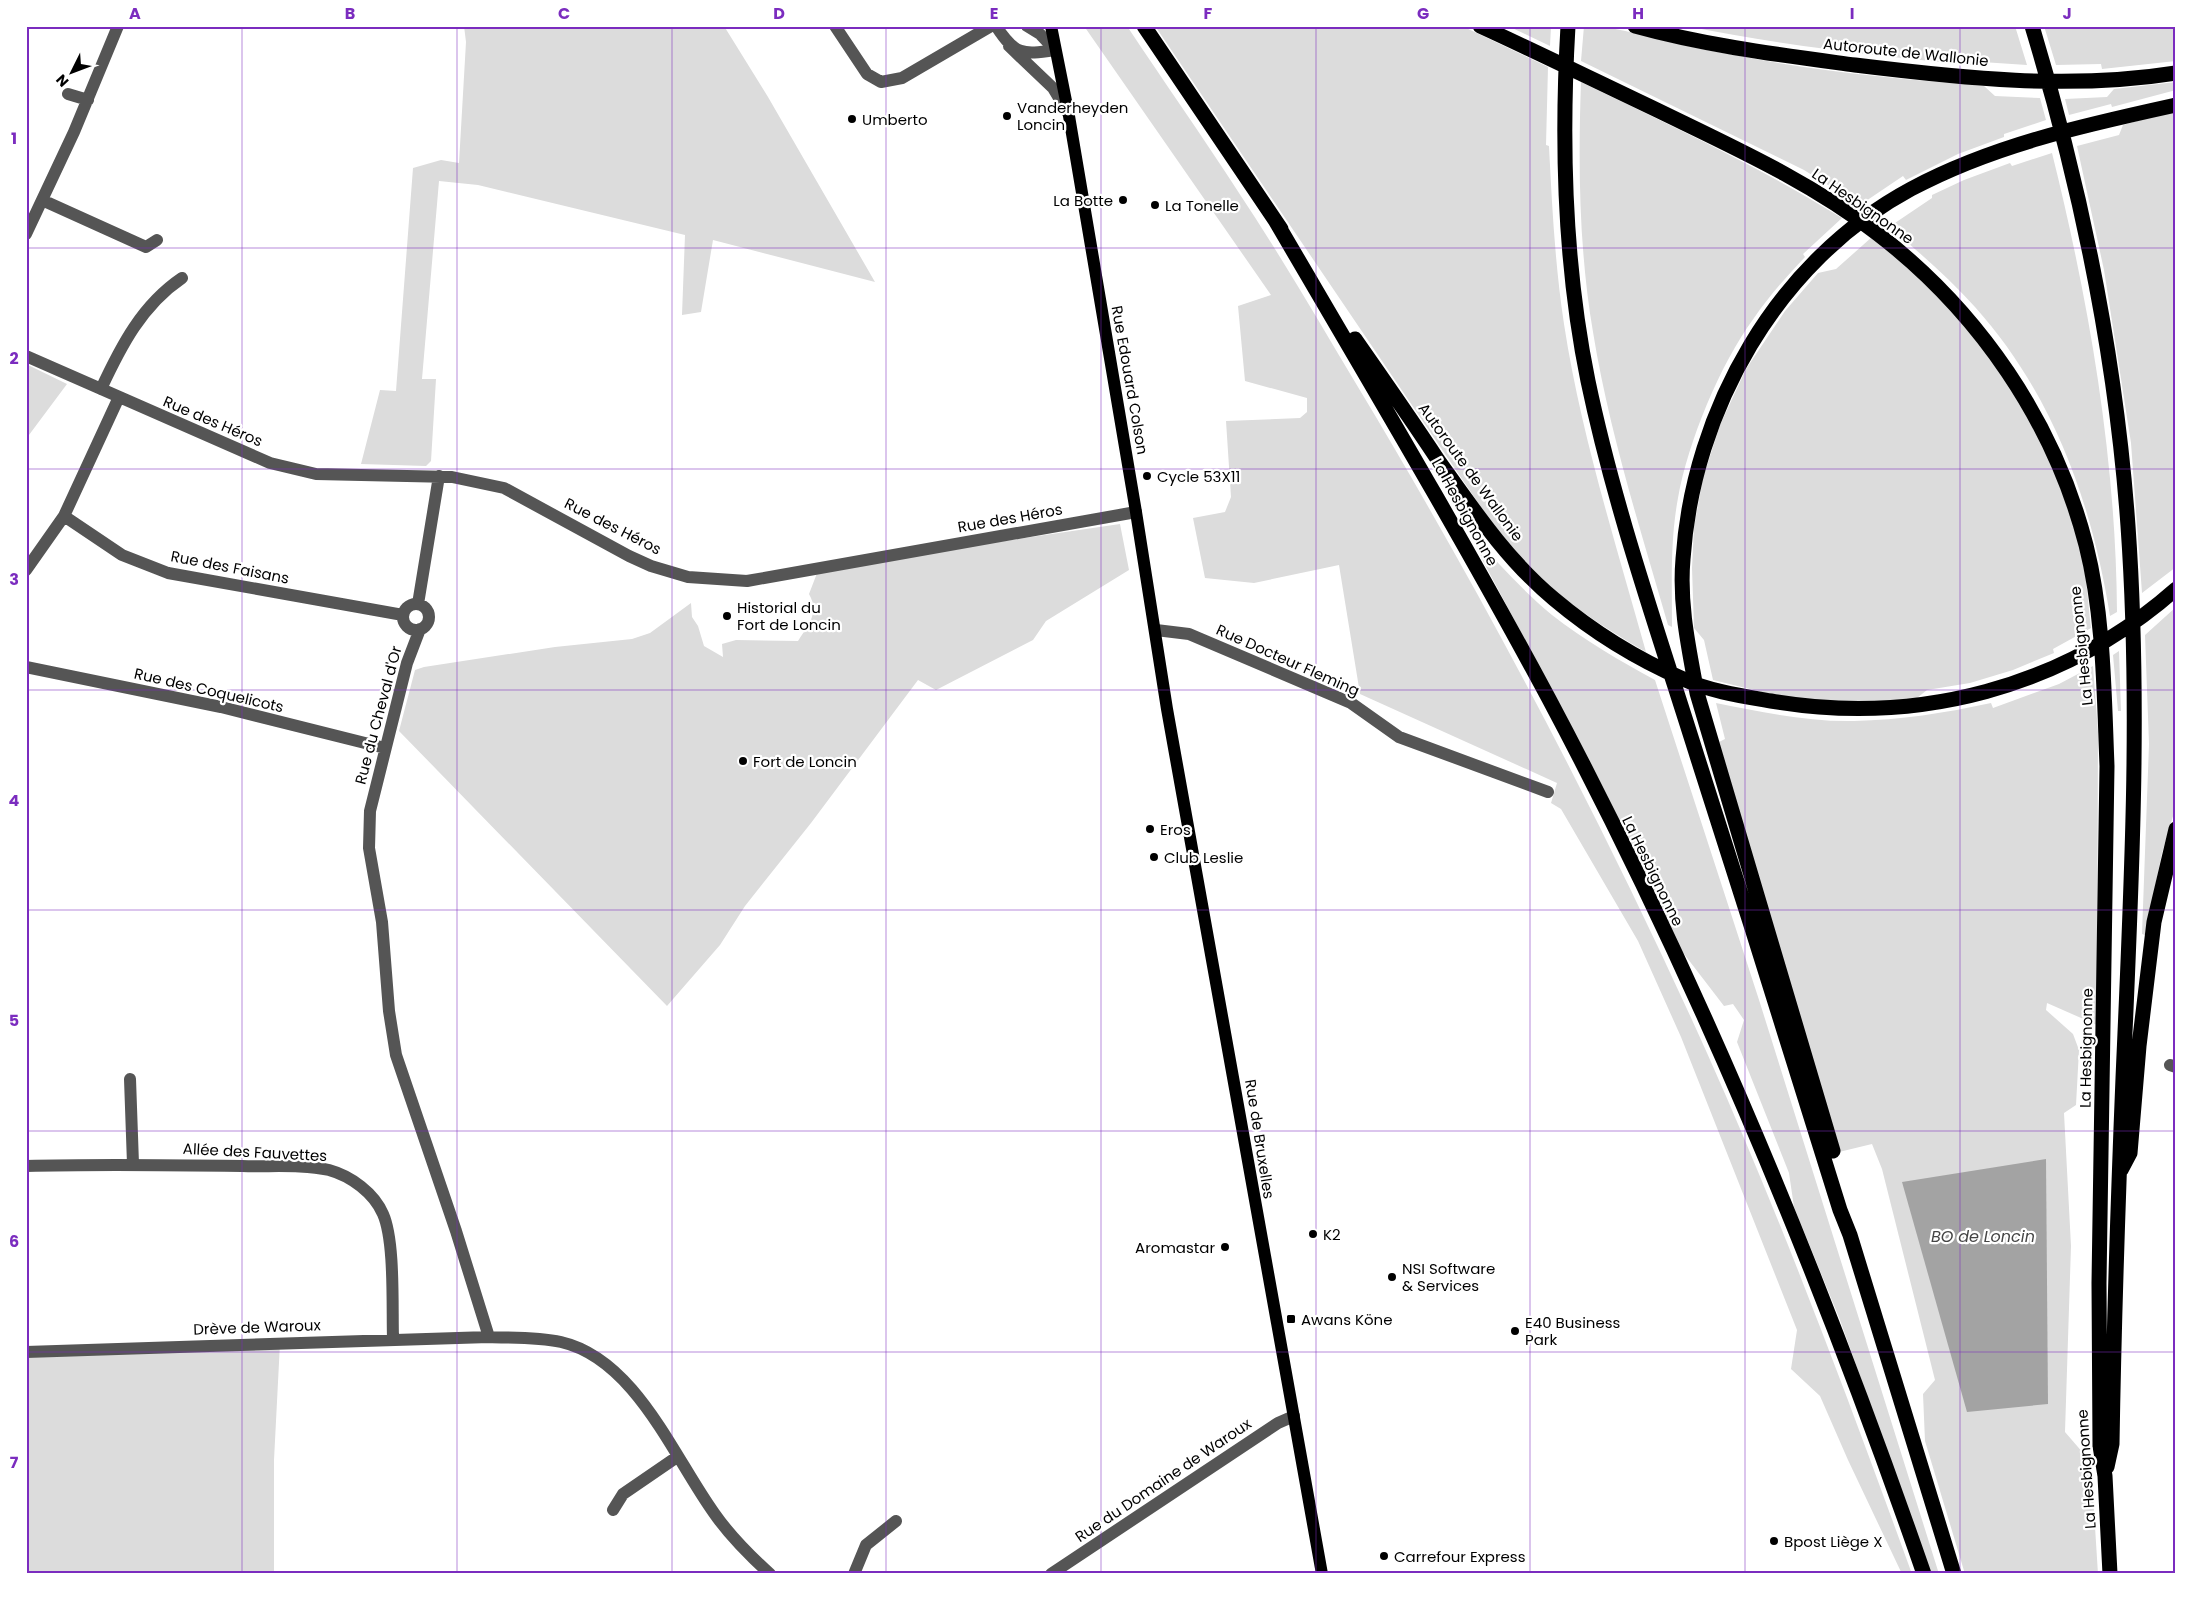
<svg xmlns="http://www.w3.org/2000/svg" width="2202" height="1600" viewBox="0 0 2202 1600" font-family="Poppins,sans-serif">
  <style>
    .green { fill: #dcdcdc }
    .water { fill: #a3a3a3 }
    .lines { fill: none; stroke-linecap: round; stroke-linejoin: round }
    .minor { stroke: #555; stroke-width: 12 }
    .major { stroke: #000; stroke-width: 12 }
    .highway { stroke: #000; stroke-width: 15 }
    .grid { fill: none; stroke: #7b2cbf; stroke-width: 1; stroke-opacity: 0.55 }
    .poi-dot { fill: #000; stroke: #fff; stroke-width: 2 }
    .labels { text-anchor: middle; dominant-baseline: central; stroke-width: 4.5; stroke-linejoin: round; paint-order: stroke }
    .street-label { font-size: 15px; fill: #000; stroke: #fff }
    .poi-label { font-size: 15px; fill: #000; stroke: #fff; text-anchor: start }
    .water-label { font-size: 16px; font-style: italic; fill: #444; stroke: #fff }
    .neatline { fill: none; stroke: #7b2cbf; stroke-width: 2 }
    .grid-label { font-size: 16px; text-anchor: middle; font-weight: bold; fill: #7b2cbf }
  </style>
  <rect width="100%" height="100%" fill="#fff"/>
  <path class="green" d="M464 26H724L768 97 875 282 713 240 701 312 682 315 685 235 478 185 439 181 422 379H436L431 461 426 466 361 464 380 390 396 391 413 168 441 160 459 163 466 42Z
    M1084 26H1127C1164 82 1203 137 1239 193 1281 256 1319 322 1358 387 1487 602 1604 824 1707 1053 1783 1223 1848 1398 1912 1574H1902L1848 1460 1820 1396 1791 1369 1797 1330 1681 1037 1638 941 1561 809 1551 803 1557 783 1360 694 1339 565 1254 583 1205 578 1193 518 1225 512 1231 497 1226 421 1300 418 1307 412V398L1245 381 1238 306 1271 295Z
    M1155 26H1462L1548 67 1546 145 1549 146C1552 205 1555 265 1564 324 1581 435 1616 544 1646 652 1602 627 1558 598 1523 561 1509 547 1497 529 1485 513Z
    M1508 26H1551L1550 46Z
    M1584 26C1613 26 1638 34 1666 41 1690 47 1715 52 1740 56 1820 72 1903 79 1984 86L1995 96 2040 98 2046 120 2004 134V137L1958 154 1906 180 1903 176 1860 205 1804 170 1581 61Z
    M1686 26H2015L2027 65 1982 62 1981 66C1882 56 1784 46 1686 26Z
    M2044 26H2176V61L2102 69 2101 64 2056 65Z
    M1581 82C1670 125 1758 166 1842 218L1803 254 1805 257C1787 276 1769 296 1754 318 1720 364 1688 442 1678 498 1670 541 1672 584 1672 627L1668 625C1640 528 1609 431 1593 332 1579 250 1578 165 1581 82Z
    M2176 82V90L2112 107 2111 104 2069 115 2065 99 2107 97 2114 89Z
    M2176 110V567L2142 593 2131 443 2104 270 2077 146 2119 135 2123 125Z
    M2052 153C2089 302 2116 457 2117 612L2110 616C2092 503 2053 394 1975 307 1949 278 1919 252 1889 227L1932 198V195L1964 180 2010 163 2012 166Z
    M1872 237C1894 256 1917 274 1937 295 2007 366 2057 457 2081 553 2087 577 2088 604 2091 628L2053 649 2054 653 2013 670 1970 683 1927 690 1917 698 1866 703 1816 701 1766 693 1713 680 1704 640 1694 628 1692 568 1694 527 1703 478 1720 425 1746 369 1785 311 1818 273 1836 269Z
    M26 364 67 384 26 439Z
    M1120 524 1129 570 1046 621 1033 640 936 690 918 680 811 823 745 906 720 945 667 1006 399 731 415 670 424 667 555 647 632 639 650 633 691 603 692 617 698 626 704 646 723 657 722 644 736 640 798 641C808 625 820 613 809 594L819 568Z
    M1472 534C1497 562 1523 591 1552 615 1584 640 1620 661 1655 680L1760 1003 1939 1574H1931L1840 1320 1794 1207 1789 1173 1737 1042 1744 1020 1733 1004 1724 1006 1681 950 1587 756 1483 561Z
    M2176 607V806L2162 853 2145 935 2142 934 2149 744 2145 635Z
    M2119 651 2121 711H2118L2113 655Z
    M2093 666 2098 732 2097 1025 2047 1003 2046 1010 2073 1034 2079 1050 2076 1105 2064 1113 2071 1246 2065 1432 2084 1454 2093 1495 2098 1574H1965L1925 1441 1923 1394 1935 1380 1882 1169 1872 1144 1839 1152 1719 742 1725 739 1716 703C1761 712 1808 722 1854 721 1900 720 1945 713 1991 703L1993 708 2059 684Z
    M280 1343 274 1460V1574H26V1357Z"/>
  <path class="water" d="M2046 1159 2048 1404 1967 1412 1902 1182Z"/>
  <g class="lines">
    <path class="minor" d="M835 26 867 74 881 82 902 78 991 26
      M996 26C1015 55 1022 55 1055 50
      M1027 26 1040 34 1055 50
      M1009 46 1053 88 1068 113
      M68 94 88 100
      M42 200 146 247 157 240
      M26 234 74 132 118 26
      M26 356 270 463 316 474 452 477 504 488 629 556 651 566 688 577 747 581 1136 512
      M101 389C121 346 142 305 182 278
      M64 516 122 555 168 573 403 615
      M26 570 64 516 119 397
      M418 604 439 476
      M403 617a13 13 0 1 1 26 0a13 13 0 1 1-26 0Z
      M420 629 407 663 370 811 369 848 382 922 389 1011 396 1055 456 1231 489 1337
      M1156 630 1189 634 1351 703 1399 737 1548 792
      M26 667 221 707 385 748
      M2170 1065 2176 1067
      M130 1079 133 1164
      M26 1166C98 1164 170 1165 242 1166 270 1167 302 1164 329 1170 351 1176 374 1193 383 1214 395 1241 392 1307 393 1338
      M26 1352 489 1337C512 1338 538 1337 561 1342 635 1359 673 1456 714 1513 730 1536 749 1555 770 1574
      M613 1510 623 1494 677 1457
      M854 1574 866 1545 896 1521
      M1051 1574 1278 1423 1294 1416"/>
    <path class="major" d="M1051 26 1069 116 1136 512 1167 709 1322 1574"/>
    <path class="highway" d="M1144 26 1281 229
      M1480 26C1539 53 1598 82 1657 110 1733 147 1811 182 1878 234 1979 312 2054 421 2086 545 2104 616 2104 693 2107 766L2099 1283 2100 1446 2105 1476 2110 1574
      M1568 26C1561 145 1564 264 1588 381 1615 510 1659 634 1698 759 1746 909 1794 1060 1840 1210L1850 1235 1954 1574
      M1635 26C1707 46 1781 55 1855 65 1961 78 2069 90 2176 73
      M2032 26C2081 188 2116 357 2128 526 2141 710 2131 894 2123 1078 2118 1200 2114 1322 2112 1444L2107 1467
      M1275 220C1368 379 1462 537 1549 699 1698 979 1820 1274 1924 1574
      M1355 339C1383 379 1411 419 1438 460 1473 509 1507 560 1554 599 1592 631 1637 659 1683 679 1709 691 1742 696 1771 701 1917 726 2064 688 2176 589
      M1833 1151 1697 693C1689 649 1679 605 1683 559 1693 410 1777 261 1911 189 1993 145 2085 125 2176 105
      M2121 1170 2130 1153 2139 1046 2154 922 2176 829"/>
  </g>
  <path class="grid" d="M242 26V1574M457 26V1574M672 26V1574M886 26V1574M1101 26V1574M1316 26V1574M1530 26V1574M1745 26V1574M1960 26V1574M26 248H2176M26 469H2176M26 690H2176M26 910H2176M26 1131H2176M26 1352H2176"/>
  <g class="poi-dot">
    <circle cx="1007" cy="116" r="5"/>
    <circle cx="852" cy="119" r="5"/>
    <circle cx="1123" cy="200" r="5"/>
    <circle cx="1155" cy="205" r="5"/>
    <circle cx="1147" cy="476" r="5"/>
    <circle cx="727" cy="616" r="5"/>
    <circle cx="743" cy="761" r="5"/>
    <circle cx="1150" cy="829" r="5"/>
    <circle cx="1154" cy="857" r="5"/>
    <circle cx="1313" cy="1234" r="5"/>
    <circle cx="1225" cy="1247" r="5"/>
    <circle cx="1392" cy="1277" r="5"/>
    <rect x="1286" y="1314" width="10" height="10" rx="2.5"/>
    <circle cx="1515" cy="1331" r="5"/>
    <circle cx="1774" cy="1541" r="5"/>
    <circle cx="1384" cy="1556" r="5"/>
  </g>
  <g class="labels">
    <g class="street-label">
      <text transform="translate(1906 52) rotate(6)">Autoroute de Wallonie</text>
      <text transform="translate(1863 206) rotate(35)">La Hesbignonne</text>
      <text transform="translate(1130 380) rotate(80)">Rue Edouard Colson</text>
      <text transform="translate(213 421) rotate(23)">Rue des Héros</text>
      <text transform="translate(1471 472) rotate(54)">Autoroute de Wallonie</text>
      <text transform="translate(1465 512) rotate(61)">La Hesbignonne</text>
      <text transform="translate(1010 518) rotate(-10)">Rue des Héros</text>
      <text transform="translate(613 526) rotate(27)">Rue des Héros</text>
      <text transform="translate(230 567) rotate(11)">Rue des Faisans</text>
      <text transform="translate(2081 646) rotate(-96)">La Hesbignonne</text>
      <text transform="translate(1288 660) rotate(24)">Rue Docteur Fleming</text>
      <text transform="translate(209 690) rotate(13)">Rue des Coquelicots</text>
      <text transform="translate(378 715) rotate(-75)">Rue du Cheval d'Or</text>
      <text transform="translate(1653 871) rotate(64)">La Hesbignonne</text>
      <text transform="translate(2086 1048) rotate(-89)">La Hesbignonne</text>
      <text transform="translate(1260 1139) rotate(81)">Rue de Bruxelles</text>
      <text transform="translate(255 1152) rotate(3)">Allée des Fauvettes</text>
      <text transform="translate(257 1327) rotate(-2)">Drève de Waroux</text>
      <text transform="translate(2086 1469) rotate(-94)">La Hesbignonne</text>
      <text transform="translate(1163 1480) rotate(-34)">Rue du Domaine de Waroux</text>
    </g>
    <g class="poi-label">
      <text x="1017" y="107">Vanderheyden<tspan x="1017" dy="17">Loncin</tspan></text>
      <text x="862" y="119">Umberto</text>
      <text x="1113" y="200" text-anchor="end">La Botte</text>
      <text x="1165" y="205">La Tonelle</text>
      <text x="1157" y="476">Cycle 53X11</text>
      <text x="737" y="607">Historial du<tspan x="737" dy="17">Fort de Loncin</tspan></text>
      <text x="753" y="761">Fort de Loncin</text>
      <text x="1160" y="829">Eros</text>
      <text x="1164" y="857">Club Leslie</text>
      <text x="1323" y="1234">K2</text>
      <text x="1215" y="1247" text-anchor="end">Aromastar</text>
      <text x="1402" y="1268">NSI Software<tspan x="1402" dy="17">&amp; Services</tspan></text>
      <text x="1301" y="1319">Awans Köne</text>
      <text x="1525" y="1322">E40 Business<tspan x="1525" dy="17">Park</tspan></text>
      <text x="1784" y="1541">Bpost Liège X</text>
      <text x="1394" y="1556">Carrefour Express</text>
    </g>
    <g class="water-label">
      <text x="1983" y="1236">BO de Loncin</text>
    </g>
  </g>
  <rect width="2202" height="1600" fill="none" stroke="#ffffff" stroke-width="55"/>
  <g transform="translate(72 72) rotate(228)" stroke="#ffffff" stroke-width="4" paint-order="stroke">
  <path d="M0-4L9 19L0 12L-9 19Z" fill="#000000"/>
  <text y="-8" font-size="14" font-weight="bold" text-anchor="middle" fill="#000000">N</text>
  </g>
  <rect x="28" y="28" width="2146" height="1544" class="neatline"/>
  <g class="grid-label">
    <text x="135" y="19">A</text>
    <text x="350" y="19">B</text>
    <text x="564" y="19">C</text>
    <text x="779" y="19">D</text>
    <text x="994" y="19">E</text>
    <text x="1208" y="19">F</text>
    <text x="1423" y="19">G</text>
    <text x="1638" y="19">H</text>
    <text x="1852" y="19">I</text>
    <text x="2067" y="19">J</text>
    <text x="14" y="144">1</text>
    <text x="14" y="364">2</text>
    <text x="14" y="585">3</text>
    <text x="14" y="806">4</text>
    <text x="14" y="1026">5</text>
    <text x="14" y="1247">6</text>
    <text x="14" y="1468">7</text>
  </g>
</svg>
